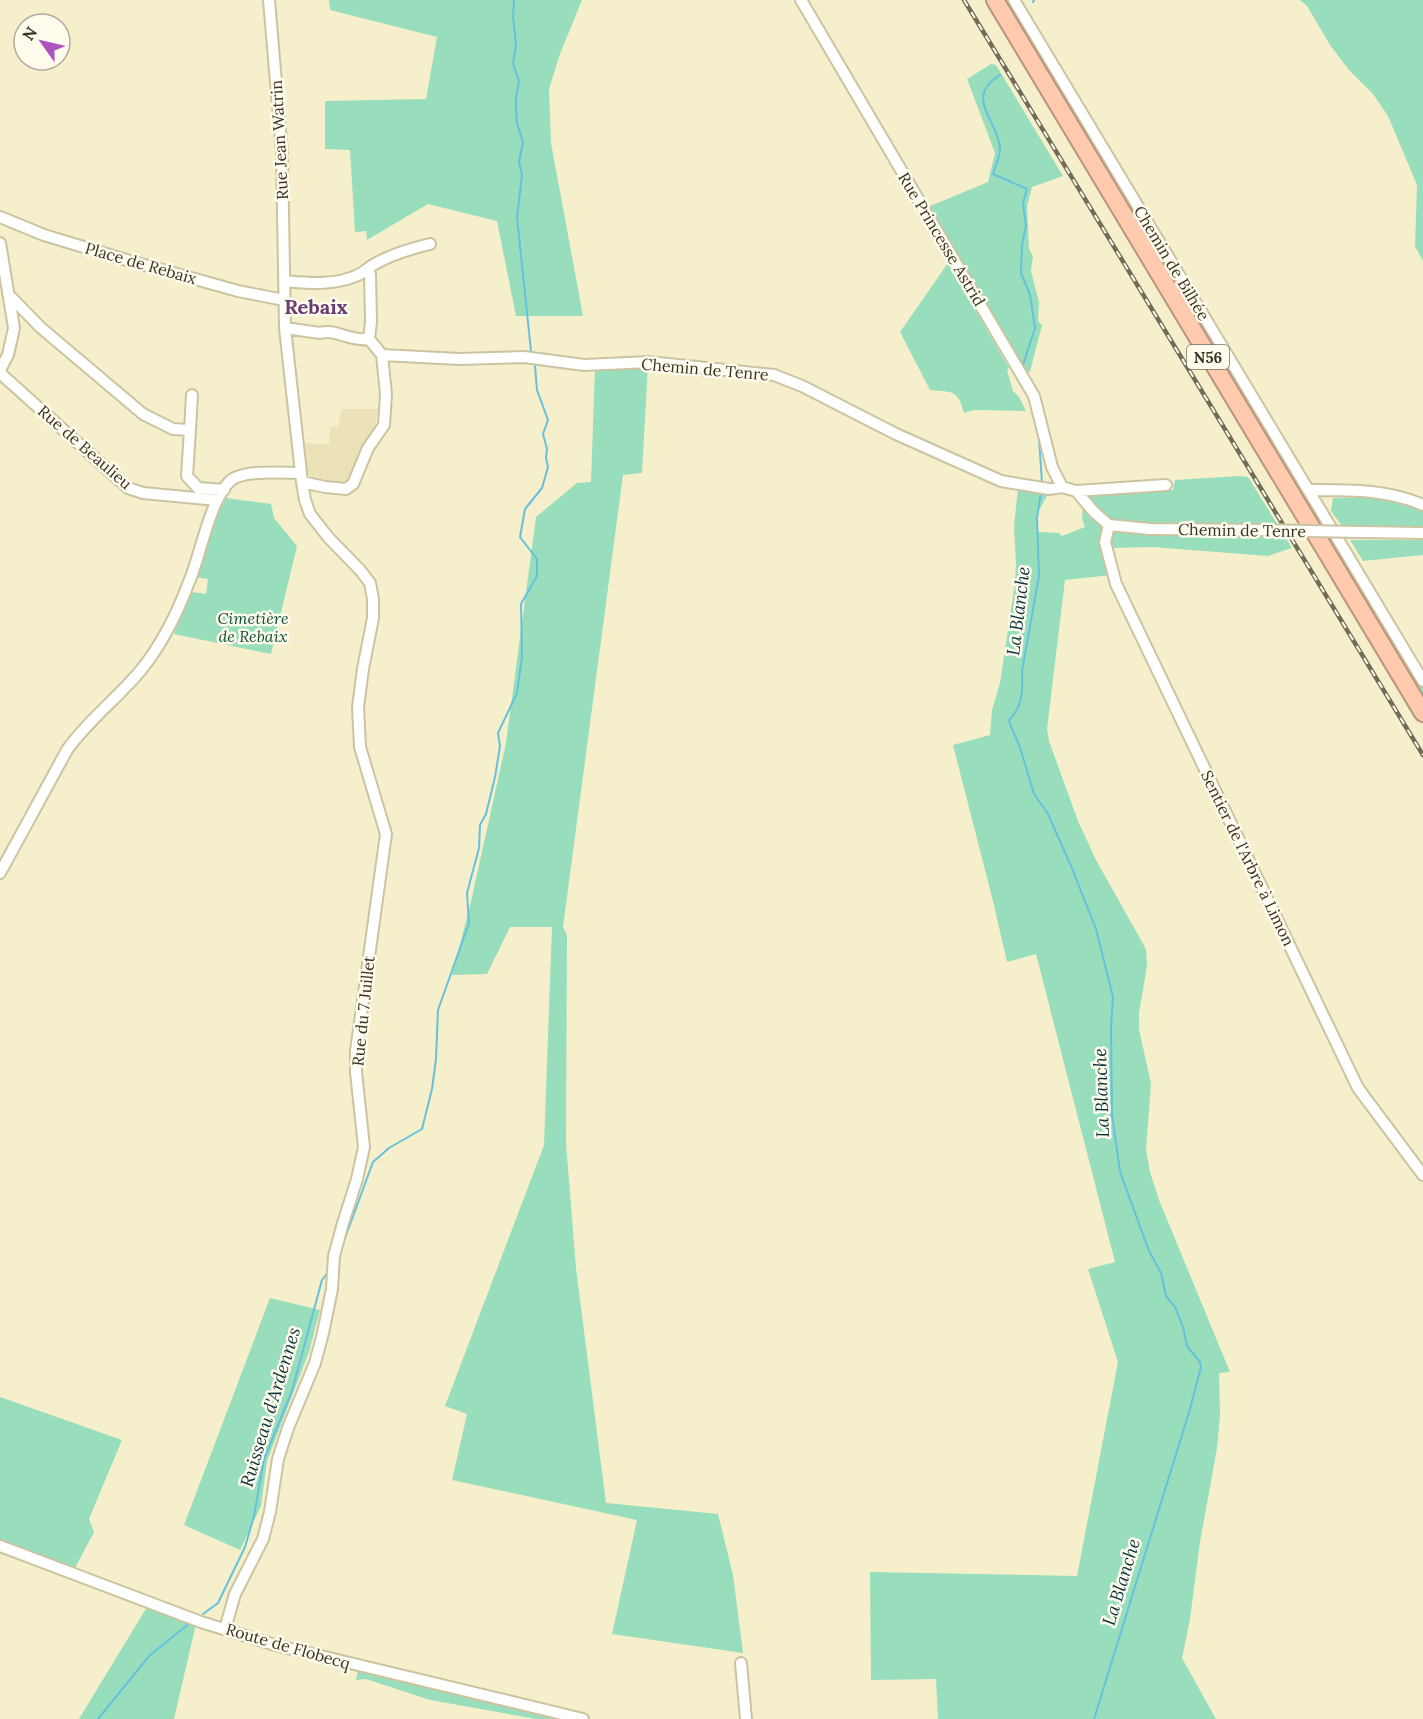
<svg xmlns="http://www.w3.org/2000/svg" width="1423" height="1719" viewBox="0 0 1423 1719" font-family="Lora,serif">
  <style>
    .built { fill: #ebe3b7 }
    .green { fill: #99debc }
    .lines { fill: none; stroke-linecap: round; stroke-linejoin: round }
    .stream { stroke: #65c1dd; stroke-width: 2 }
    .minor-casing { stroke: #cbc4a1; stroke-width: 14 }
    .highway-casing { stroke: #b9967e; stroke-width: 20 }
    .minor { stroke: #fff; stroke-width: 10 }
    .highway { stroke: #ffcaad; stroke-width: 16 }
    .rail-casing { stroke: #706c57; stroke-width: 4.5 }
    .rail { stroke: #fffced; stroke-width: 2; stroke-dasharray: 7; stroke-linecap: butt }
    .minor-bridge-casing { stroke: #cbc4a1; stroke-width: 14; stroke-linecap: butt }
    .minor-bridge { stroke: #fff; stroke-width: 10 }
    .labels { text-anchor: middle; dominant-baseline: central; stroke-width: 5; stroke-linejoin: round; paint-order: stroke }
    .shield { fill: #fffced; stroke: #747162; stroke-width: 1.5 }
    .shield-label { font-size: 15px; font-weight: bold; fill: #383527 }
    .street-label { font-size: 16px; fill: #383527; stroke: #fffced }
    .park-label { font-size: 16px; font-style: italic; fill: #105037; stroke: #fffced }
    .water-label { font-size: 18px; font-style: italic; fill: #06333f; stroke: #fffced }
    .quarter-label { font-size: 20px; font-weight: bold; fill: #683b71; stroke: #fffced }
  </style>
  <rect width="100%" height="100%" fill="#f6efcb"/>
  <path class="built" d="M342 409H378L373 434 349 483 323 484 312 480 307 469 305 443 329 444 330 427 338 426Z"/>
  <path class="green" d="M329 0H582L560 54 549 89 551 143 583 316H516L497 221 428 204 367 240 366 231 355 232 350 150 325 149V101L426 99 437 37 330 10Z
    M1004 0H1011L1423 687V699Z
    M1300 0H1423V261L1415 246 1417 185 1388 116 1373 94 1349 70 1330 45 1307 6Z
    M991 64 996 65 1063 176 1032 187 1027 206 1029 249 1033 256 1031 271 1039 302 1038 321 1042 325 1030 372 1024 370 928 207 988 182 995 153 967 79Z
    M948 263 1009 368 1007 370 1013 391 1019 397 1026 411 973 410 964 413C957 388 953 393 930 390L900 332Z
    M648 365 642 473 623 475 563 927 567 935 566 1143 576 1268 606 1503 718 1514 733 1575 743 1653 612 1634 637 1520 452 1480 467 1414 445 1406 544 1145 552 927H510L487 974 452 975 470 906 506 743 536 517 577 483 591 482 595 367Z
    M1240 476 1248 477 1292 548 1268 556 1153 547 1109 548 1111 575 1065 580 1047 729 1049 741 1078 821 1096 860 1146 949 1147 966 1139 1013V1029L1151 1084 1146 1149 1150 1172 1159 1200 1230 1372 1219 1373 1220 1416 1217 1448 1200 1542 1190 1619 1182 1658 1216 1719H938L936 1679 871 1680 870 1572 1077 1576 1118 1362 1088 1269 1115 1262 1036 954 1007 962 993 901 953 745 990 735 992 710 1000 683 1015 583 1016 564 1014 526 1018 488 1049 492 1036 516 1038 532 1059 533 1062 536 1085 527 1082 519 1084 494 1173 490 1175 480Z
    M1379 497 1423 509V528L1343 527 1331 511 1333 498Z
    M226 498 271 504 274 518 297 546 271 654 174 634 192 592 206 594 208 579 195 577 217 513Z
    M1350 540H1423V555L1363 561Z
    M270 1298 320 1310 309 1352 267 1461 261 1506 240 1550 184 1525Z
    M0 1397 122 1440 89 1519 94 1532 74 1570 0 1541Z
    M147 1607 196 1624 174 1719H79Z
    M358 1670 567 1719H536L430 1700 366 1679 356 1680Z"/>
  <g class="lines">
    <path class="stream" d="M514 0 513 17 516 45 513 64 519 81 516 98V110L517 123 523 142 519 162 522 175 517 217 531 351
      M1033 2 1034 0
      M1000 75C964 98 996 117 1000 147 1001 155 995 166 993 174L1027 189 1023 203 1026 226 1022 245 1021 273 1030 295 1035 328 1023 365
      M1039 438 1042 483
      M1041 492 1037 518 1039 576 1022 671C1023 689 1023 707 1009 720L1010 724 1020 747 1034 794 1048 814 1071 866 1096 929 1113 997 1111 1027 1112 1114 1120 1172 1149 1251 1161 1273 1166 1296 1175 1307 1183 1327 1187 1346 1200 1362 1201 1367 1190 1409 1094 1719
      M341 1249 373 1162 389 1148 422 1129 432 1089 436 1059 438 1010 469 923 467 893 479 848 480 825 486 814 495 777 500 746 498 733 517 693 522 657 521 604 537 576V559L520 537 525 509 542 488 548 467 546 458 547 449 543 434 548 420 537 390 535 366
      M203 1614 218 1603 245 1547 254 1516 264 1459 292 1391 322 1280 330 1270
      M98 1719 150 1655 190 1623"/>
    <defs>
      <path id="minor" d="M801 0 1034 396 1052 467 1062 487
        M1014 0 1423 681
        M0 217 44 235 123 259 238 291 284 300
        M0 243 14 328 8 355 0 370
        M365 271 370 274 371 322 369 339
        M284 281C309 283 334 286 358 275 363 273 368 268 373 265 388 256 413 248 430 244
        M8 294 40 327 143 414 173 429 190 430 187 476 198 488 224 490
        M285 328 320 333C334 328 351 342 369 339
        M382 355 459 359 524 357 584 365 649 362 774 375 802 386 896 434 1001 481 1049 489 1062 487 1076 491 1166 485
        M0 373 128 488 143 493 217 500
        M190 430 192 395
        M302 482 325 487 346 489 353 484 368 448 384 425 386 394 382 355 369 339
        M1308 490C1347 490 1387 489 1423 505
        M1076 491 1094 512 1109 525 1150 529 1261 530
        M1109 525 1105 542 1116 584 1358 1088 1423 1175
        M1360 532 1423 533
        M0 873 67 750C88 720 118 698 141 670 163 643 177 614 189 582 201 554 209 502 230 481 243 469 284 473 301 473
        M0 1546 201 1622 275 1645 583 1719
        M225 1629 235 1594 263 1539 270 1512 278 1459 288 1428 315 1363 323 1333 332 1289 334 1256 343 1223 357 1179 364 1147 356 1072V1051L386 834 360 747 358 707 363 669 373 618V599L370 583 360 570 328 537 310 514 305 500 302 482 285 328 282 153 269 0
        M741 1663 746 1719"/>
      <path id="highway" d="M995 0 1423 713"/>
    </defs>
    <use href="#minor" class="minor-casing"/>
    <use href="#highway" class="highway-casing"/>
    <use href="#minor" class="minor"/>
    <use href="#highway" class="highway"/>
    <defs>
      <path id="rail" d="M964 0 1423 755"/>
    </defs>
    <use href="#rail" class="rail-casing"/>
    <use href="#rail" class="rail"/>
    <defs>
      <path id="minor-bridge" d="M1261 530 1360 532"/>
    </defs>
    <use href="#minor-bridge" class="minor-bridge-casing"/>
    <use href="#minor-bridge" class="minor-bridge"/>
  </g>
  <g class="labels">
    <rect class="shield" x="1187" y="345" width="42" height="24" rx="4.5"/>
    <g class="shield-label">
      <text x="1208" y="357">N56</text>
    </g>
    <g class="street-label">
      <text transform="translate(279 140) rotate(-93)">Rue Jean Watrin</text>
      <text transform="translate(942 239) rotate(59)">Rue Princesse Astrid</text>
      <text transform="translate(141 263) rotate(16)">Place de Rebaix</text>
      <text transform="translate(1172 263) rotate(59)">Chemin de Bilhée</text>
      <text transform="translate(705 369) rotate(5)">Chemin de Tenre</text>
      <text transform="translate(85 447) rotate(41)">Rue de Beaulieu</text>
      <text transform="translate(1242 530) rotate(1)">Chemin de Tenre</text>
      <text transform="translate(1248 858) rotate(64)">Sentier de l'Arbre à Limon</text>
      <text transform="translate(363 1011) rotate(-84)">Rue du 7 Juillet</text>
      <text transform="translate(288 1646) rotate(16)">Route de Flobecq</text>
    </g>
    <g class="park-label">
      <text x="253" y="618">Cimetière<tspan x="253" dy="18">de Rebaix</tspan></text>
    </g>
    <g class="water-label">
      <text transform="translate(1018 611) rotate(-83)">La Blanche</text>
      <text transform="translate(1101 1093) rotate(-92)">La Blanche</text>
      <text transform="translate(270 1407) rotate(-73)">Ruisseau d'Ardennes</text>
      <text transform="translate(1121 1582) rotate(-73)">La Blanche</text>
    </g>
    <g class="quarter-label">
      <text x="316" y="306">Rebaix</text>
    </g>
  </g>
  <g transform="translate(42 42) rotate(304)"><circle r="28" fill="#fffced" stroke="#afac9e" stroke-width="1.5"/>
  <path d="M0-4.5L10 22L0 15L-10 22Z" fill="#ae54bf"/>
  <text y="-9" font-size="16" font-weight="bold" text-anchor="middle" fill="#383527">N</text>
  </g>
</svg>
